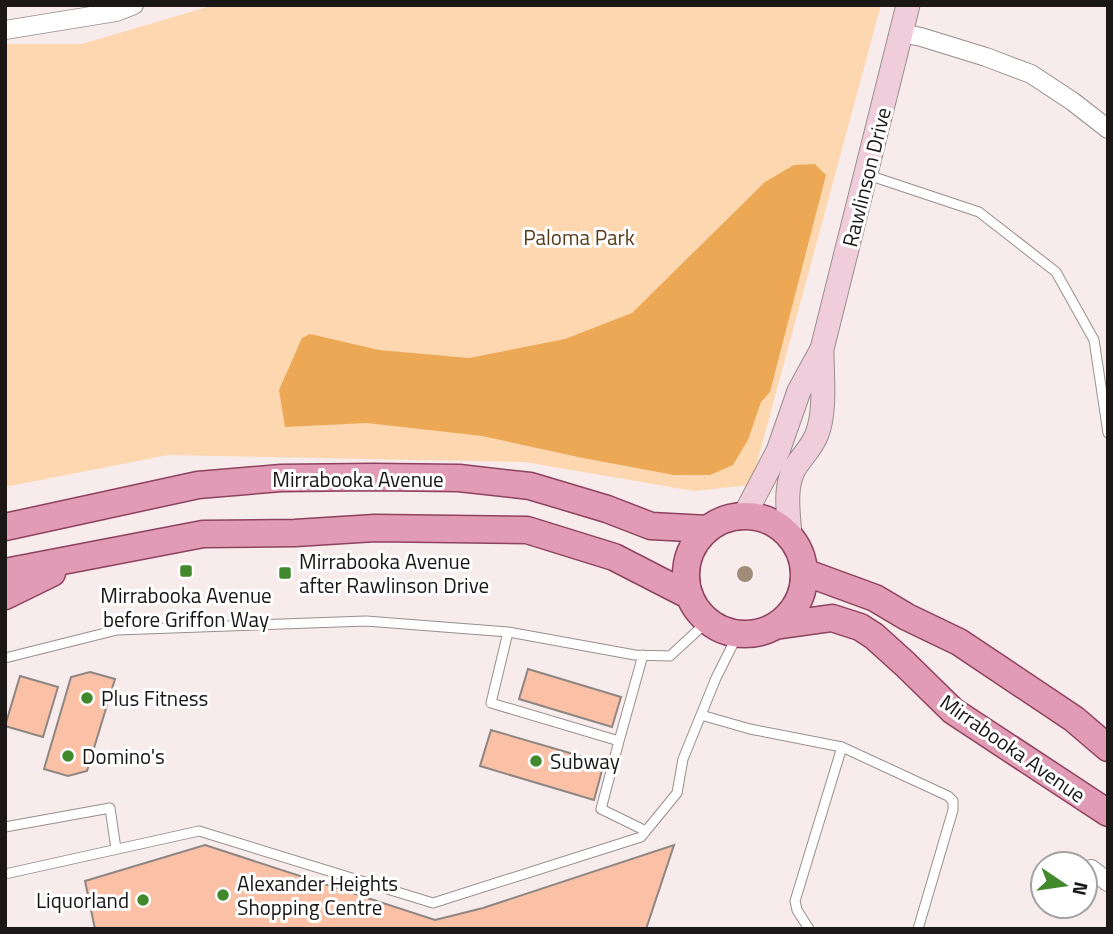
<svg xmlns="http://www.w3.org/2000/svg" width="1113" height="934" viewBox="0 0 1113 934" font-family="'Titillium Web',sans-serif">
  <style>
    .green { fill: #fdd7af }
    .forest { fill: #eca855 }
    .building { fill: #fbc1a6; stroke: #8e8682; stroke-width: 2 }
    .lines { fill: none; stroke-linecap: round; stroke-linejoin: round }
    .lane-casing { stroke: #988e8d; stroke-width: 11 }
    .street-casing { stroke: #988e8d; stroke-width: 20 }
    .secondary-casing { stroke: #988e8d; stroke-width: 25 }
    .primary-casing { stroke: #8e425e; stroke-width: 29 }
    .lane { stroke: #fff; stroke-width: 9 }
    .street { stroke: #fff; stroke-width: 18 }
    .secondary { stroke: #f0cdda; stroke-width: 23 }
    .primary { stroke: #e19bb5; stroke-width: 26 }
    .tree { fill: #a18c79 }
    .poi-dot { fill: #42882d; stroke: #fff; stroke-width: 2.5 }
    .labels { text-anchor: middle; dominant-baseline: central; stroke-width: 6; stroke-linejoin: round; paint-order: stroke }
    .street-label { font-size: 21px; fill: #1a1716; stroke: #fff }
    .park-label { font-size: 21px; fill: #5a3d1b; stroke: #fff }
    .poi-label { font-size: 21px; fill: #1a1716; stroke: #fff; text-anchor: start }
  </style>
  <rect width="100%" height="100%" fill="#f7eceb"/>
  <path class="green" d="M214 5H881L751 485 694 491 525 462 168 455 5 487V44H82Z"/>
  <path class="forest" d="M815 164 826 175 770 392 761 402 748 440 733 465 710 475H674L583 458 482 436 367 423 285 427 279 390 302 338 310 334 379 350 469 358 565 339 632 313 765 182 794 165Z"/>
  <path class="building" d="M528 669 621 697 612 727 519 699Z
    M90 672 115 679 87 771 68 776 44 769 71 677Z
    M20 676 58 687 43 737 5 726Z
    M491 730 604 763 594 800 480 766Z
    M205 845 435 920 483 908 674 845 646 929H95L85 881Z"/>
  <g class="lines">
    <defs>
      <path id="lane" d="M868 175 979 212 1056 272 1094 340 1108 433
        M508 632 491 703 619 741 643 655
        M5 658 117 630 366 621 508 632 635 655 670 656 708 621
        M701 715 750 729 842 747 948 796 953 801V810L918 929
        M619 741 601 809 646 831
        M5 827 110 808 116 849
        M5 874 199 831 433 903 641 837 677 793 683 759 716 678 738 634
        M809 929 797 910 795 901 842 747"/>
      <path id="street" d="M5 30 116 12 134 5
        M901 33 921 37 986 57 1031 74 1072 101 1108 129
        M1091 869 1108 882"/>
      <path id="secondary" d="M744 516 778 451 799 391 822 349 908 5
        M790 537C789 515 784 492 793 471 800 458 812 448 817 434 826 411 822 376 822 352"/>
      <path id="primary" d="M686 575a59 59 0 1 1 118 0a59 59 0 1 1-118 0Z
        M5 527 198 485 281 478 374 477 459 478 530 486 607 509 651 526 708 529
        M5 572 203 534 295 533 375 528 527 530 614 557 690 596
        M804 572 875 598 907 617 959 642 1074 719 1108 748
        M5 596 52 573
        M775 626 832 618 860 627 874 636 905 664 953 711 1108 813"/>
    </defs>
    <use href="#lane" class="lane-casing"/>
    <use href="#street" class="street-casing"/>
    <use href="#secondary" class="secondary-casing"/>
    <use href="#primary" class="primary-casing"/>
    <use href="#lane" class="lane"/>
    <use href="#street" class="street"/>
    <use href="#secondary" class="secondary"/>
    <use href="#primary" class="primary"/>
  </g>
  <circle class="tree" cx="745" cy="574" r="8"/>
  <g class="poi-dot">
    <rect x="179" y="564" width="14" height="14" rx="3.5"/>
    <rect x="278" y="566" width="14" height="14" rx="3.5"/>
    <circle cx="87" cy="698" r="7"/>
    <circle cx="68" cy="756" r="7"/>
    <circle cx="536" cy="761" r="7"/>
    <circle cx="223" cy="895" r="7"/>
    <circle cx="143" cy="900" r="7"/>
  </g>
  <g class="labels">
    <g class="street-label">
      <text transform="translate(866 177) rotate(-76)">Rawlinson Drive</text>
      <text x="358" y="479">Mirrabooka Avenue</text>
      <text transform="translate(1013 748) rotate(35)">Mirrabooka Avenue</text>
    </g>
    <g class="park-label">
      <text x="579" y="237">Paloma Park</text>
    </g>
    <g class="poi-label">
      <text x="299" y="561">Mirrabooka Avenue<tspan x="299" dy="24">after Rawlinson Drive</tspan></text>
      <text x="186" y="595" text-anchor="middle">Mirrabooka Avenue<tspan x="186" dy="24">before Griffon Way</tspan></text>
      <text x="101" y="698">Plus Fitness</text>
      <text x="82" y="756">Domino's</text>
      <text x="550" y="761">Subway</text>
      <text x="237" y="883">Alexander Heights<tspan x="237" dy="24">Shopping Centre</tspan></text>
      <text x="129" y="900" text-anchor="end">Liquorland</text>
    </g>
  </g>
  <rect width="1113" height="934" fill="none" stroke="#1a1716" stroke-width="14"/>
  <g transform="translate(1064 885) rotate(103)"><circle r="33" fill="#ffffff" stroke="#a3a2a2" stroke-width="2"/>
  <path d="M0-5L12 26L0 18L-12 26Z" fill="#42882d"/>
  <text y="-10" font-size="19" font-weight="bold" text-anchor="middle" fill="#1a1716">N</text>
  </g>
</svg>
